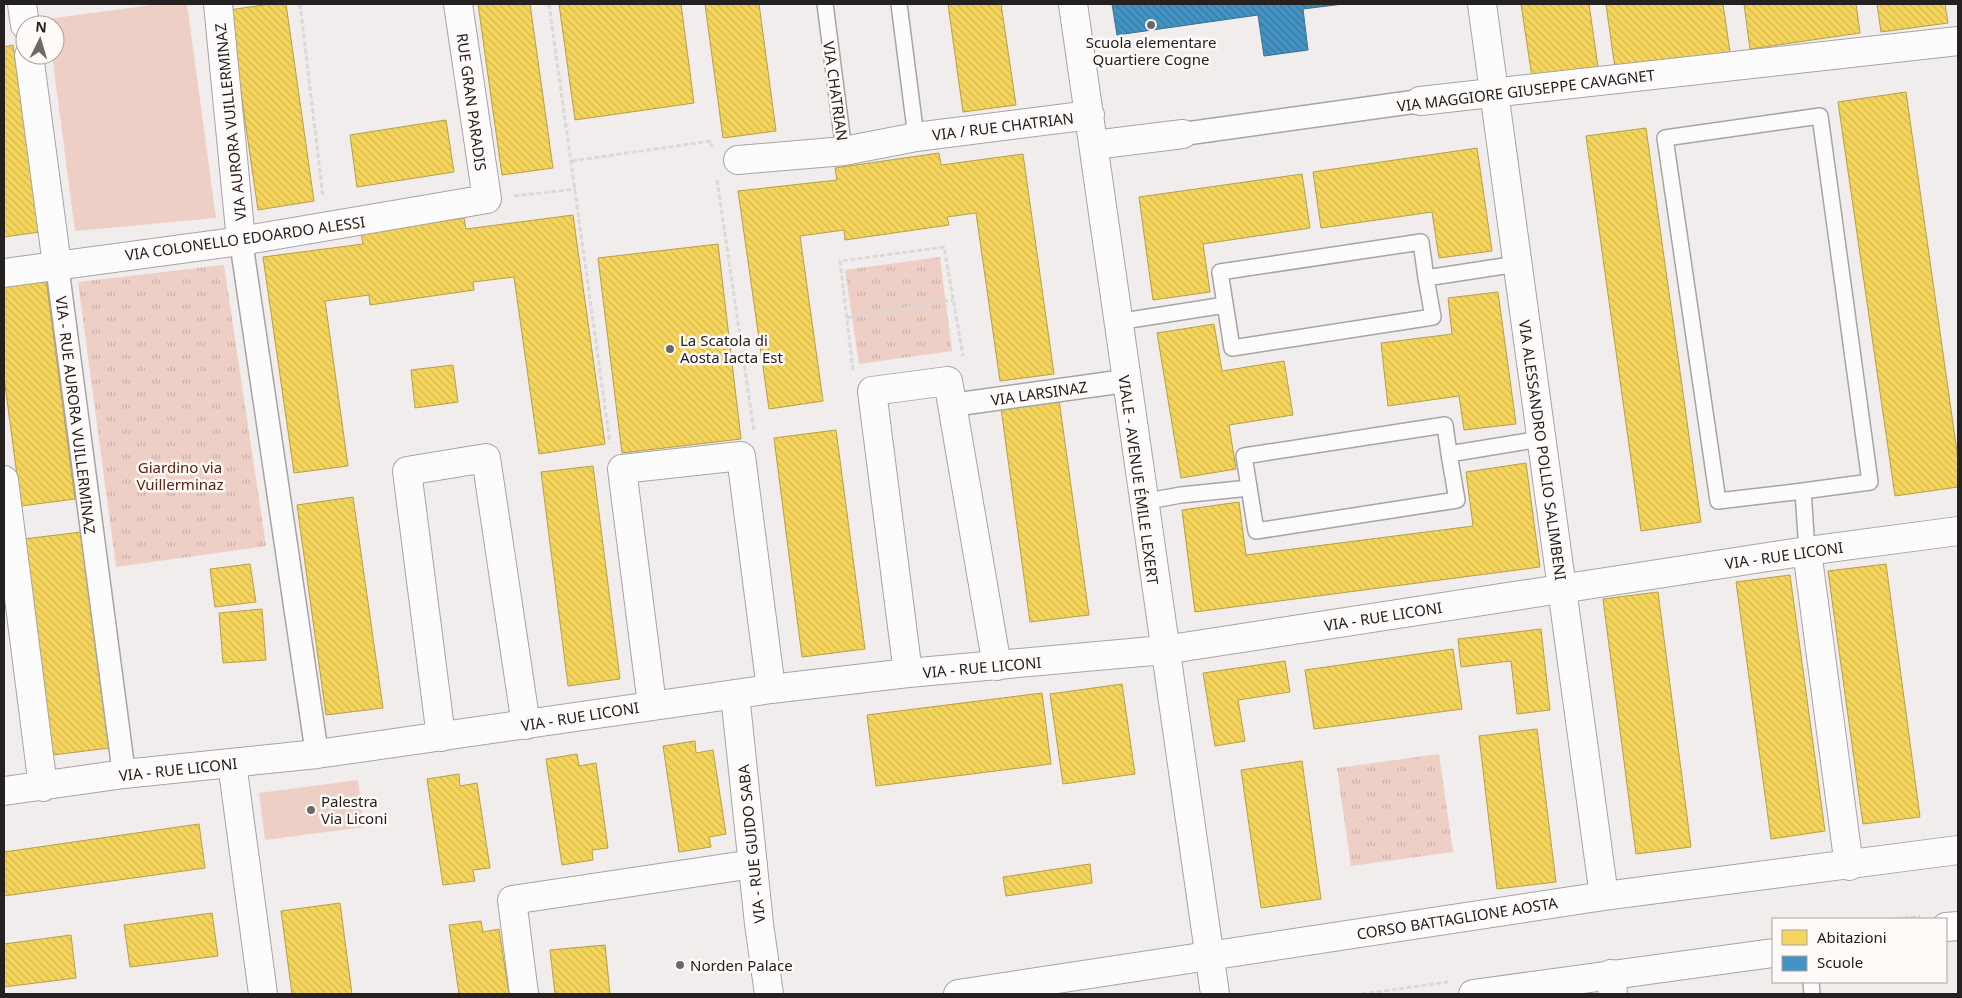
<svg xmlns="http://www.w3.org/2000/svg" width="1962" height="998" viewBox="0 0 1962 998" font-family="'Noto Sans',sans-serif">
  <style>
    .grass { fill: url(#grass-tufts) }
    .pitch { fill: #eecfc5 }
    .homes { fill: url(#homes-back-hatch); stroke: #b79f4a }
    .schools { fill: url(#schools-back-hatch); stroke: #3a7192 }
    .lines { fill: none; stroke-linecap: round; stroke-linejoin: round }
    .service-casing { stroke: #a7a4a3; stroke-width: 18 }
    .pedestrian-casing { stroke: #a7a4a3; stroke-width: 25 }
    .minor-casing { stroke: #a7a4a3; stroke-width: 30 }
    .tertiary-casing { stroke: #a7a4a3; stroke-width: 30 }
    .path { stroke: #dad9d8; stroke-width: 3; stroke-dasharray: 5 2.5; stroke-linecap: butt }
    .service { stroke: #fdfcfc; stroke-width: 15 }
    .pedestrian { stroke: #fdfcfc; stroke-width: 22 }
    .minor { stroke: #fdfcfc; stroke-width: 28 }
    .tertiary { stroke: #fdfcfc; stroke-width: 28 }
    .poi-dot { fill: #6c6867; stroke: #fffaf8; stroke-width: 2 }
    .labels { text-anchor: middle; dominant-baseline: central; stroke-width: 5; stroke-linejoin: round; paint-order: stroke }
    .poi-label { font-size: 15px; fill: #242120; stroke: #fffaf8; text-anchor: start }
    .street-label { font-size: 15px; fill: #242120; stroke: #fffaf8 }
    .park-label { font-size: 15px; fill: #5b210a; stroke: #fffaf8 }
  </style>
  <defs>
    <pattern id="grass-tufts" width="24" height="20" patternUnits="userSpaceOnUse" patternTransform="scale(1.25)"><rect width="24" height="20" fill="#eecfc5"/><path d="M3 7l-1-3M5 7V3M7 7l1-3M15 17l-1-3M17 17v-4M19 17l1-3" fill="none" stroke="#ccb1a9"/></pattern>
    <pattern id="homes-back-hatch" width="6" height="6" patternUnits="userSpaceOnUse" patternTransform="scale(1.25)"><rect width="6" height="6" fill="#f6d55c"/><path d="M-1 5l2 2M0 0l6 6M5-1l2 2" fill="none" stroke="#d3b750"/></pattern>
    <pattern id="schools-back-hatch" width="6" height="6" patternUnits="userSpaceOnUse" patternTransform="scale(1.25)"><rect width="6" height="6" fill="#4393c3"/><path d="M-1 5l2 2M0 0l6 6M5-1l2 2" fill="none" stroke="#38789e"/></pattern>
  </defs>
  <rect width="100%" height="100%" fill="#f1edec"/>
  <path class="grass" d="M940 257 952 351 859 364 845 270Z
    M224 265 266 546 116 567 78 282Z
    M1439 754 1453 852 1351 866 1337 768Z"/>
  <path class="pitch" d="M159 4H187L216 218 75 231 52 55H55V25H48L47 19Z
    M358 780 364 827 265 840 259 793Z"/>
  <path class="homes" d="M270 4H286L314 201 258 210 229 10Z
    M478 4H530L553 168 502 175Z
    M559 4H681L694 103 575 120Z
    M705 4H759L776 131 723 138Z
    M948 4H1001L1016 105 963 112Z
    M1521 4H1589L1599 74 1533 84Z
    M1616 4H1723L1730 52 1615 68 1606 5Z
    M1744 4H1856L1860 33 1750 49Z
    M1877 4H1945L1948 23 1881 32Z
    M13 45 40 232 4 237V47Z
    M1906 92 1958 459V487L1895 496 1838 102Z
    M446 120 454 172 357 187 350 135Z
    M1646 128 1701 522 1641 531 1586 136Z
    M1477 148 1492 251 1439 258 1432 212 1321 228 1313 172Z
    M939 153 941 165 1023 154 1054 374 1000 381 976 213 947 217 949 225 845 240 844 230 800 236 823 401 769 409 738 191 837 180 835 168Z
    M1302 174 1310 228 1203 244 1210 292 1153 300 1139 197Z
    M573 215 605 444 539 454 514 277 473 282 474 290 370 305 369 295 325 301 348 466 294 473 263 257 363 244 361 233 464 218 466 229Z
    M718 244 741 439 622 453 598 258Z
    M46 279 75 499 21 506 4 377V284Z
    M1498 292 1516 424 1464 430 1459 396 1388 406 1381 343 1452 334 1448 298Z
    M1214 324 1222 371 1284 361 1293 415 1229 425 1236 469 1181 478 1157 333Z
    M453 365 458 402 415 408 411 370Z
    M1059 400 1089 615 1030 622 1001 408Z
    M836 430 865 649 802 657 774 438Z
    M1526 463 1540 567 1195 612 1182 510 1239 502 1246 555 1473 526 1466 472Z
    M593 466 620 679 568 686 541 472Z
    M353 497 383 708 326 715 297 505Z
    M81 532 109 748 53 755 24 539Z
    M250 564 256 602 215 607 210 569Z
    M1886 564 1920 817 1863 824 1828 571Z
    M1790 575 1825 831 1771 839 1736 582Z
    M1658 592 1691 847 1636 854 1603 599Z
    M262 609 266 660 223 663 219 613Z
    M1541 629 1550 710 1517 714 1511 661 1461 667 1458 639Z
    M1453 649 1462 709 1314 729 1305 670Z
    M1285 661 1290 692 1238 700 1245 741 1215 746 1203 673Z
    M1122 684 1135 774 1063 784 1050 694Z
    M1042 693 1051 764 876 786 867 715Z
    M1537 729 1556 882 1497 889 1479 736Z
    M695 741 696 753 713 750 726 834 709 837 711 847 679 852 663 746Z
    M577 754 579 766 596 763 608 848 592 850 593 860 562 865 546 759Z
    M1302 761 1321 899 1261 908 1241 770Z
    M459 774 460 786 477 783 490 868 473 870 475 881 443 885 427 779Z
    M199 824 205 868 4 896V852Z
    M1090 864 1092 883 1006 896 1003 877Z
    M340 903 352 994H292L281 911Z
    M212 913 218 956 130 967 124 925Z
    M481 921 483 932 499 929 509 994H459L449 925Z
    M71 935 76 978 4 987V944Z
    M605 945 610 994H555L550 950Z"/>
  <path class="schools" d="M1112 4H1343L1303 9 1308 50 1264 56 1258 15 1117 35Z"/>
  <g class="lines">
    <defs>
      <path id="service" d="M825 4 844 151
        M899 4 916 137
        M1426 278 1433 317 1232 348 1220 272 1421 242 1426 278 1517 264
        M1117 322 1225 305
        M1449 454 1457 500 1256 531 1244 456 1445 425 1449 454 1540 439
        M1803 491 1718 501 1665 138 1820 116 1870 482 1803 491 1807 551
        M1142 502 1181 495 1249 488
        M1811 982 1812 994"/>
      <path id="pedestrian" d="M1183 134 1420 101
        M241 241 317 754
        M57 265 124 774
        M952 405 1125 381"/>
      <path id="minor" d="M22 4 25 25
        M218 4 241 241
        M1073 4 1215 994
        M1482 4C1521 301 1564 598 1604 896
        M29 55 57 265
        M1420 101 1958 41
        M1094 145 1183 134
        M738 160 844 151 916 137 1090 115
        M4 273 241 241 487 199 458 4
        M4 480 43 787
        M1807 551 1849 866
        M908 673 872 391 948 381 997 666
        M735 694 759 924 769 994
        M652 705 622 469 741 456 771 689
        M441 737 407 471 486 458 526 725
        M232 763 263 994
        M4 791 124 774 317 754 771 689 908 673 1164 650 1807 551 1958 531
        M1611 974 1613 994
        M524 994 512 900 753 864
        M958 994 1604 896 1958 850"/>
      <path id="tertiary" d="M1946 927 1958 926
        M1473 994 1773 953"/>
    </defs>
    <use href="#service" class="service-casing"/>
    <use href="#pedestrian" class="pedestrian-casing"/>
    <use href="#minor" class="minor-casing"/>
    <use href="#tertiary" class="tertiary-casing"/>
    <path class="path" d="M300 4 323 197
      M549 4 610 443
      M572 161 711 141 712 147
      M717 180 754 431
      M514 196 576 189
      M847 318 953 300
      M853 370 840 261 944 247 963 356
      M1896 919 1920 916
      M1362 994 1448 982"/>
    <use href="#service" class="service"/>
    <use href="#pedestrian" class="pedestrian"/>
    <use href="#minor" class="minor"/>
    <use href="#tertiary" class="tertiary"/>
  </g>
  <g class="poi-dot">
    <circle cx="1151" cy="25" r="5"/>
    <circle cx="670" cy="349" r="5"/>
    <circle cx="311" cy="810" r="5"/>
    <circle cx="680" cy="965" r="5"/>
  </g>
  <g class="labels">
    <g class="poi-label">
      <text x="1151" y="42" text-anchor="middle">Scuola elementare<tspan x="1151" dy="17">Quartiere Cogne</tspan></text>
      <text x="680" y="340">La Scatola di<tspan x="680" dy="17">Aosta Iacta Est</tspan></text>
      <text x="321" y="801">Palestra<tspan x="321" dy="17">Via Liconi</tspan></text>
      <text x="690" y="965">Norden Palace</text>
    </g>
    <g class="street-label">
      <text transform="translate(1526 90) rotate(-7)">VIA MAGGIORE GIUSEPPE CAVAGNET</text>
      <text transform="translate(836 91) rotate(82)">VIA CHATRIAN</text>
      <text transform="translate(472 102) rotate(82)">RUE GRAN PARADIS</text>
      <text transform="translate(230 122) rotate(-96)">VIA AURORA VUILLERMINAZ</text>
      <text transform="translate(1003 126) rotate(-7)">VIA / RUE CHATRIAN</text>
      <text transform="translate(245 238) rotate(-8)">VIA COLONELLO EDOARDO ALESSI</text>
      <text transform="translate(1039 393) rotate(-8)">VIA LARSINAZ</text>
      <text transform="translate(76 415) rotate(83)">VIA - RUE AURORA VUILLERMINAZ</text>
      <text transform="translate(1543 450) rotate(82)">VIA ALESSANDRO POLLIO SALIMBENI</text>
      <text transform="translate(1139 480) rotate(82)">VIALE - AVENUE ÉMILE LEXERT</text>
      <text transform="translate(1784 555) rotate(-8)">VIA - RUE LICONI</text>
      <text transform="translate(1383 616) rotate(-9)">VIA - RUE LICONI</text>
      <text transform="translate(982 667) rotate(-5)">VIA - RUE LICONI</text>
      <text transform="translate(580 716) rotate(-9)">VIA - RUE LICONI</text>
      <text transform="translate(178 769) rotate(-6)">VIA - RUE LICONI</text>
      <text transform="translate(751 844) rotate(-96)">VIA - RUE GUIDO SABA</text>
      <text transform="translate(1457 918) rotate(-9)">CORSO BATTAGLIONE AOSTA</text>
    </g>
    <g class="park-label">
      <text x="180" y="467">Giardino via<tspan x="180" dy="17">Vuillerminaz</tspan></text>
    </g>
  </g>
  <rect width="1962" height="998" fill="none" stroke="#242120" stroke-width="10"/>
  <rect x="1772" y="918" width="175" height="65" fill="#fffaf8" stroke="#a7a3a2"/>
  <rect x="1782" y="930" width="25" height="15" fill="#f6d55c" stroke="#a7a3a2"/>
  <text x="1817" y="943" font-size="15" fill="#242120">Abitazioni</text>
  <rect x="1782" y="956" width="25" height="15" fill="#4393c3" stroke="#a7a3a2"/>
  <text x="1817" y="968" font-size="15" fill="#242120">Scuole</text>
  <g transform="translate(40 40) rotate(5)"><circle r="24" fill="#fffaf8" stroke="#a7a3a2"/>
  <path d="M0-4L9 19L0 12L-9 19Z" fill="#6c6867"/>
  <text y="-8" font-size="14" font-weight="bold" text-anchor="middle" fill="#242120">N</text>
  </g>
</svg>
